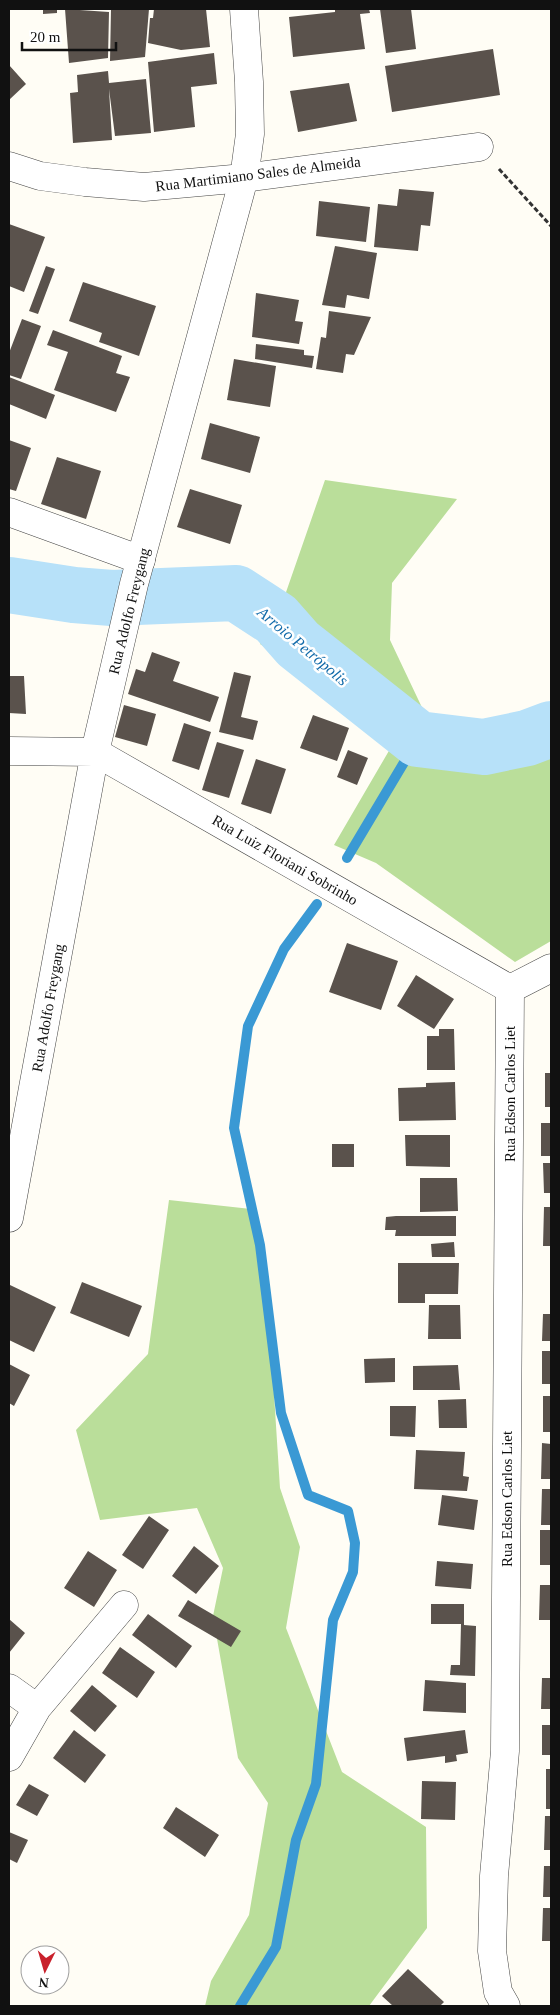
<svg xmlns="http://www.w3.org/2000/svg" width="560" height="2015" viewBox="0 0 560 2015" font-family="Georgia,serif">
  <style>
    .forest { fill: #bade9a }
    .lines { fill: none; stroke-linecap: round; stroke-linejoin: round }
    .stream { stroke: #3a99d4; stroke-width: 10 }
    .river { stroke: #b7e1f9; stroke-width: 56 }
    .building { fill: #5a524c }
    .minor-casing { stroke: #444; stroke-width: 29 }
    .tertiary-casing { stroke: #444; stroke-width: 29 }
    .path { stroke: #333; stroke-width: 3; stroke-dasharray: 5 2.5; stroke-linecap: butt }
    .minor { stroke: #fff; stroke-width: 28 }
    .tertiary { stroke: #fff; stroke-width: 28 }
    .labels { text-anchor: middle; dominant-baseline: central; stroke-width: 5; stroke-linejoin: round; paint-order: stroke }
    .street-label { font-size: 15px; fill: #111; stroke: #fff }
    .water-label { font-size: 16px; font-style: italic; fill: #126baa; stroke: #fff }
  </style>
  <rect width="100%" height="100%" fill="#fffdf5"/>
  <path class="forest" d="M325 480 457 499 392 583 390 640 445 756 499 759 551 733V941L515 962 376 863 334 845 397 737 360 706 260 644 284 598Z
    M169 1200 251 1209 265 1253 280 1488 300 1547 286 1628 342 1772 426 1827 427 1928 369 2006H205L211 1981 249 1915 268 1803 238 1758 213 1616 223 1568 197 1508 100 1520 76 1430 148 1354Z"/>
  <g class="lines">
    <path class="stream" d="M347 858 418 739
      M240 2006 276 1947 296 1840 316 1784 333 1620 353 1572 355 1543 348 1511 308 1495 281 1413 260 1245 234 1128 248 1026 284 949 317 904"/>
    <path class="river" d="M9 585 74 595 112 598 236 593 276 619 298 644 418 739 484 747 527 738 551 729"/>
  </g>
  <path class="building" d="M43 9H57V13L43 14Z
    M65 9 109 12 108 58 69 63Z
    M111 9H149L145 57 110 61Z
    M154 9H206L210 47 181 50 148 43 150 18H153Z
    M335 9H369L370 13 360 14 365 49 293 57 289 17 335 12Z
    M380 9H411L416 49 386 53Z
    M493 49 500 95 392 112 385 66Z
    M214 53 217 84 191 87 195 127 154 132 148 62Z
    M9 65 26 84 9 100Z
    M108 71 109 83 146 79 151 133 115 136 109 89 112 140 73 143 70 93 78 92 77 75Z
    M349 83 357 121 298 132 290 91Z
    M399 189 434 192 430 226 421 225 418 251 374 247 378 204 397 206Z
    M319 201 370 207 366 242 316 236Z
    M9 224 45 237 24 292 9 286Z
    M335 246 377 253 369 299 347 295 345 308 322 305Z
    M46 266 55 269 38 314 29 311Z
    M83 282 156 306 139 356 99 342 102 333 69 321Z
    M256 293 299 300 295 321 303 322 299 344 252 337Z
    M329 311 371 317 354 355 346 354 343 373 316 369 321 337 326 338Z
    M22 319 41 326 21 379 9 375V353Z
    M53 330 122 356 116 373 130 377 116 412 54 390 68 352 47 345Z
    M256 344 304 350V355L314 356 312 368 255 359Z
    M234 359 276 366 270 407 227 400Z
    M9 377 55 395 46 419 9 404Z
    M210 423 260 437 250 473 201 459Z
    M9 440 31 448 16 491 9 489Z
    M57 457 101 471 86 519 41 504Z
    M190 489 242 505 230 544 177 527Z
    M152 652 180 662 173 681 219 697 210 722 128 694 136 669 145 672Z
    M234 672 251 676 241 717 258 721 253 740 219 732Z
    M9 676H24L26 714 9 713Z
    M124 705 156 714 147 746 115 737Z
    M313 715 349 728 337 761 300 748Z
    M184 723 211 732 199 770 172 761Z
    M217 742 244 750 229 798 202 790Z
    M348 750 368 758 357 785 337 777Z
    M256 759 286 769 271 814 241 804Z
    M347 943 398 961 381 1010 329 992Z
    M416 975 454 999 434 1029 397 1006Z
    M439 1029H454L455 1070H427V1036H439Z
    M545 1073H551V1107H545Z
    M455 1082 456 1120 399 1121 398 1088 426 1087V1083Z
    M541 1123H551V1156H541Z
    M405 1135H450V1167L406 1166Z
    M332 1144H354V1167H332Z
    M543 1163H551V1193H544Z
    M420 1178H457L458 1211 420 1212Z
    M544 1207H551V1246H543Z
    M396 1216H456V1236H395L396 1230H385L386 1217Z
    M454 1242 455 1257H432L431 1244Z
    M398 1263H459L458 1294H425V1303H398Z
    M82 1282 142 1306 129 1337 70 1313Z
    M10 1285 56 1307 34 1352 9 1340Z
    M429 1305H460L461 1339H428Z
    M543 1314H551V1341H542Z
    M542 1351H551V1384H542Z
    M395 1358V1382L365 1383 364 1359Z
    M9 1364 30 1375 14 1406 9 1403Z
    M458 1365 460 1390H413V1366Z
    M543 1396H551V1432H543Z
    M466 1399 467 1428H439L438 1400Z
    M390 1406H416L415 1437 390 1436Z
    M542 1443 551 1444V1479H541Z
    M416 1450 465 1452 463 1476 469 1477 467 1491 414 1489Z
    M542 1489H551V1525H541Z
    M442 1495 478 1500 474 1530 438 1525Z
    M149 1516 169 1530 143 1569 122 1555Z
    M540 1530H551V1565H540Z
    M194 1546 219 1566 196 1594 172 1576Z
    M88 1551 117 1570 94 1607 64 1588Z
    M437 1561 473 1564 471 1589 435 1586Z
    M540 1585H551V1620H539Z
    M188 1600 241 1631 231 1647 178 1616Z
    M431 1604H464V1625L476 1626 475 1676 450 1675 451 1665H460L461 1624H431Z
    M148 1614 192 1646 176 1668 132 1635Z
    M9 1619 25 1633 9 1653Z
    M120 1647 155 1672 137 1698 102 1673Z
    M542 1678H551V1709H541Z
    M425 1680 466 1683V1713L423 1711Z
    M92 1685 117 1706 95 1732 70 1711Z
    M542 1725H551V1755H542Z
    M74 1730 106 1755 85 1783 53 1758Z
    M465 1730 468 1753 456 1755 457 1761 445 1763V1756L407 1761 404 1738Z
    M546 1769H551V1809H546Z
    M422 1781 456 1782 455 1820 421 1819Z
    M29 1784 49 1795 37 1816 16 1805Z
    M176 1807 219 1835 205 1857 163 1828Z
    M545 1816H551V1850H544Z
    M9 1832 28 1840 17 1863 9 1859Z
    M544 1866H551V1897H543Z
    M543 1908H551V1941H542Z
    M408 1969 444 2002 440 2006H393L382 1996Z"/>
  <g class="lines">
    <defs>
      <path id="minor" d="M9 166 40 176 85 182 144 187 244 178 479 147
        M9 512 141 560
        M9 751 95 752 9 1218
        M9 1688 37 1708
        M9 1757 37 1708 124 1605
        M506 2006 498 1992 492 1951 494 1876 505 1751 510 989"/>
      <path id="tertiary" d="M244 9 249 82 250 134 244 178 134 584 95 752 510 989 551 968"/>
    </defs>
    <use href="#minor" class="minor-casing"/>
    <use href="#tertiary" class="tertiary-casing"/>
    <path class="path" d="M499 169 551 226"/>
    <use href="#minor" class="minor"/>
    <use href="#tertiary" class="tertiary"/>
  </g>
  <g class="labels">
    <g class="street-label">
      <text transform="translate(258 174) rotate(-7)">Rua Martimiano Sales de Almeida</text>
      <text transform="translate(129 611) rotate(-76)">Rua Adolfo Freygang</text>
      <text transform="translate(285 860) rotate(30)">Rua Luiz Floriani Sobrinho</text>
      <text transform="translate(48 1008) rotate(-80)">Rua Adolfo Freygang</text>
      <text transform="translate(510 1094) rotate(-90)">Rua Edson Carlos Liet</text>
      <text transform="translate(507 1499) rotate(-90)">Rua Edson Carlos Liet</text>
    </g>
    <g class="water-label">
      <text transform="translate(303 646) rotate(40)">Arroio Petrópolis</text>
    </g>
  </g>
  <rect width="560" height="2015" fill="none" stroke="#111111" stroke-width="20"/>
  <g transform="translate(45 1970) rotate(185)"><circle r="24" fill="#ffffff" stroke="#a0a0a0"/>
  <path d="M0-4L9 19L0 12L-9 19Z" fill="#c9212c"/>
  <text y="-8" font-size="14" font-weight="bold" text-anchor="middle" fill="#111111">N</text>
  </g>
  <path d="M22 42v8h94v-8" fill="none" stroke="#111111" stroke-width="2.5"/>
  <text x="30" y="42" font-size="15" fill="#111111" stroke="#ffffff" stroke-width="4" paint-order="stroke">20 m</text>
</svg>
